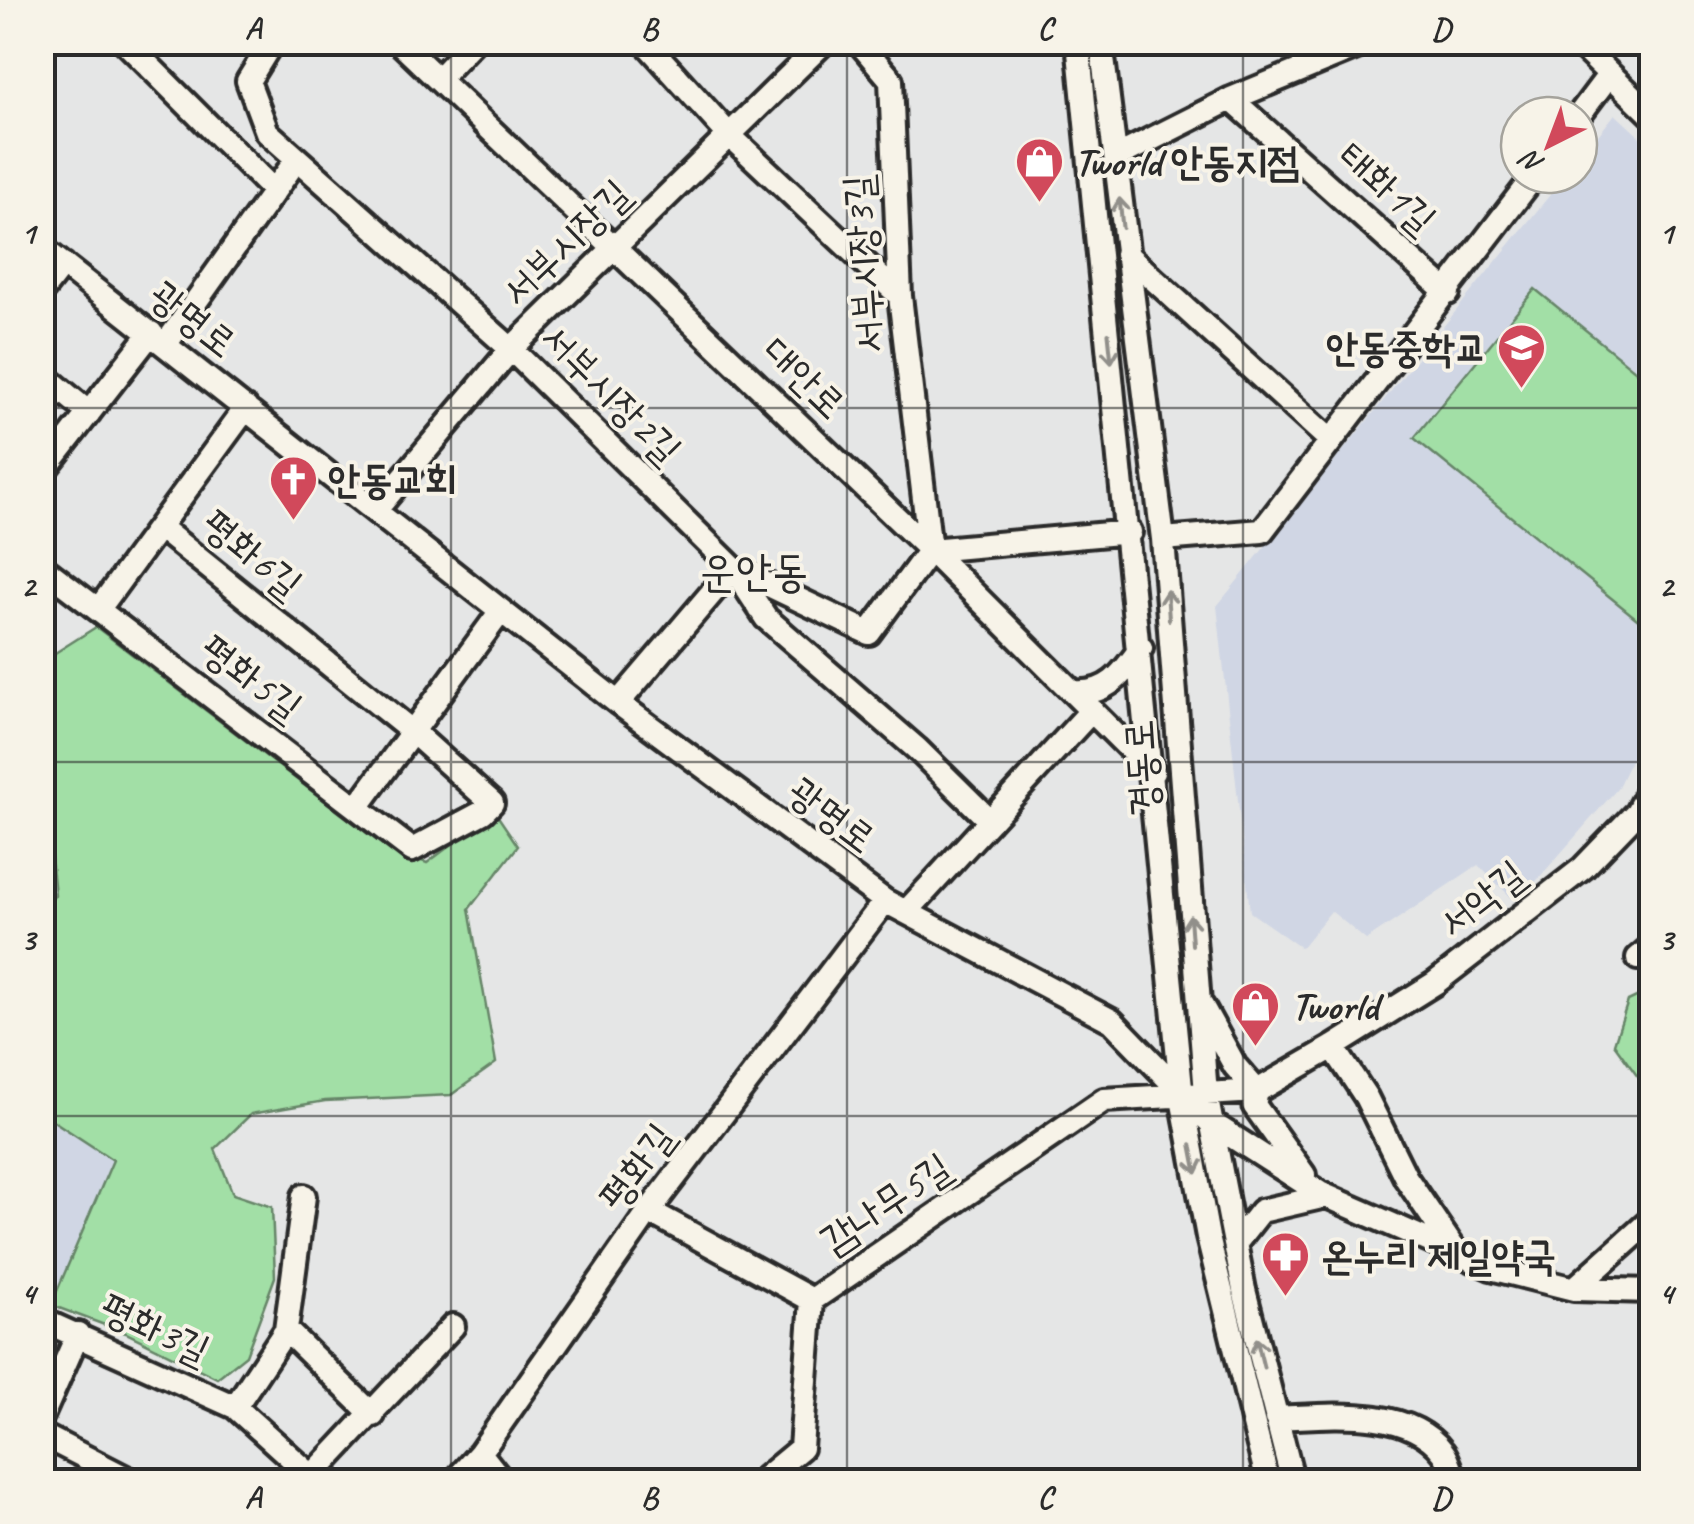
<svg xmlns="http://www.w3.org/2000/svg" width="1694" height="1524" viewBox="0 0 1694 1524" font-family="Caveat,'Poor Story',sans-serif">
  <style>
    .built { fill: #d0d6e4 }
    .green { fill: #a2dfa6; stroke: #668568; stroke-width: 2.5 }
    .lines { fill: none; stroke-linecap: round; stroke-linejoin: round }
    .minor-casing { stroke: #2b2b2b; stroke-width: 30 }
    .minor { stroke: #f7f3e8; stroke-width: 22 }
    .oneway { stroke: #918f8a }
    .grid { fill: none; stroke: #2b2b2b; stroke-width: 2.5; stroke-opacity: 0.55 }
    .labels { text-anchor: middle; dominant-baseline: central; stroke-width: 8; stroke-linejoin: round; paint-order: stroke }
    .poi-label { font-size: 40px; font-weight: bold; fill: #2b2b2b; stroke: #f7f3e8; text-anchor: start }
    .street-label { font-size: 40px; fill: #2b2b2b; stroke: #f7f3e8 }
    .quarter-label { font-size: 45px; fill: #2b2b2b; stroke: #f7f3e8 }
    .neatline { fill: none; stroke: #2b2b2b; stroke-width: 4 }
    .grid-label { font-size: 32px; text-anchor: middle; font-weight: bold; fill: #2b2b2b }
  </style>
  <rect width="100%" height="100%" fill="#e5e6e6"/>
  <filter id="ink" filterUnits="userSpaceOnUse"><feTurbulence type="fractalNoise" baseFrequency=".01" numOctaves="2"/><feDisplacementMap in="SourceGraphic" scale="20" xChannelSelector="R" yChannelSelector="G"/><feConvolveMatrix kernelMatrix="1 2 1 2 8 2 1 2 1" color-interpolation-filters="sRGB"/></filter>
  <g filter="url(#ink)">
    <path class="built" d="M1615 114 1652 148V716L1617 789 1517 903 1478 865 1366 940 1331 911 1301 948 1250 912 1217 606 1566 175H1579V159Z
      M42 770 55 895 43 910H42Z
      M42 1114 113 1160 51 1305 42 1301Z"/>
    <path class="green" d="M1535 289 1651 383 1652 622 1647 627 1414 438Z
      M96 627 384 846 427 863 495 812 518 846 469 909 496 1063 451 1095 325 1101 251 1114 215 1149 233 1194 272 1207 275 1277 246 1355 217 1378 126 1333 51 1305 113 1160 43 1114 42 910 55 895C47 812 33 734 55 653Z
      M1651 990V1095L1614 1044 1628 1001Z"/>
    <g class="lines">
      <defs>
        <path id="minor" d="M125 42 273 190
          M272 42 248 81 267 132 511 349 733 568 869 633 930 550
          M399 42 930 550 1153 772
          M645 42 730 136 900 296
          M859 42 891 80 900 296 930 550
          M1078 42 1182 1098 1208 1237 1268 1482
          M1101 42 1163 539 1206 1094 1244 1290 1293 1482
          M1577 42 1652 115
          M438 79 473 42
          M1231 99 1448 293
          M1579 115 1609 75
          M1116 157 1231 99 1369 42
          M42 248 618 703 885 901 1112 1021 1210 1122 1320 1193 1491 1268 1574 1289 1652 1291
          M1126 254 1330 440
          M42 291 63 264
          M165 345 297 159
          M42 374 89 413
          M42 473 151 333
          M375 511 511 349 824 42
          M1163 539 1262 531 1535 175
          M930 550 1130 532
          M42 567 412 850 483 812 492 803 414 733 159 527
          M98 610 246 408
          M1074 692C1108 695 1123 673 1141 648
          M618 703 733 568 766 618 917 749 990 821
          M358 806 501 611
          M906 912 1092 710
          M1638 958 1652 946
          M1202 1006 1235 1066 1257 1091 1254 1105 1304 1175
          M1333 1047 1366 1097 1406 1178 1456 1252
          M649 1211 812 1300
          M1235 1244 1261 1211 1326 1196
          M1574 1289 1652 1219
          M42 1320 235 1407 286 1330 304 1196
          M286 1330 373 1415
          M235 1407 318 1482
          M42 1416 78 1334
          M1276 1418C1327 1416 1407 1405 1443 1452 1449 1459 1452 1473 1455 1482
          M42 1435 134 1482
          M480 1453 503 1482
          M313 1475 453 1326
          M454 1482 480 1453 649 1211 885 901
          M760 1482 801 1448 812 1300 1104 1100 1257 1091 1333 1047 1435 983 1583 868 1637 812 1652 783"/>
      </defs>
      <use href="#minor" class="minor-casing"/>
      <use href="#minor" class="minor"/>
    </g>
    <defs><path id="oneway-shaft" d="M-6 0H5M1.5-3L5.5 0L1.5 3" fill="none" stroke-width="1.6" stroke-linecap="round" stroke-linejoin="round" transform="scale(2.5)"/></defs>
    <g class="oneway">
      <use href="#oneway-shaft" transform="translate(1121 213) rotate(-96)"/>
      <use href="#oneway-shaft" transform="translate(1110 348) rotate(84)"/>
      <use href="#oneway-shaft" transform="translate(1168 605) rotate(-94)"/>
      <use href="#oneway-shaft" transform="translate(1191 930) rotate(-94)"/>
      <use href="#oneway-shaft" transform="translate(1194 1159) rotate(79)"/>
      <use href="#oneway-shaft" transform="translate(1260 1353) rotate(-104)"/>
    </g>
  </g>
  <path class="grid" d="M451 42V1482M847 42V1482M1243 42V1482M42 408H1652M42 762H1652M42 1116H1652"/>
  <defs>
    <symbol id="shop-pin" viewBox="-11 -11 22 30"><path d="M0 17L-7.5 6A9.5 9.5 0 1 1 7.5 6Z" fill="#d1495b" stroke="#f7f3e8"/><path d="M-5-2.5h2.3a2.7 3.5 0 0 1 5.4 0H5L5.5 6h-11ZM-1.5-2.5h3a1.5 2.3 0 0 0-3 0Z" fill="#fff"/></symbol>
    <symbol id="school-pin" viewBox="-11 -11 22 30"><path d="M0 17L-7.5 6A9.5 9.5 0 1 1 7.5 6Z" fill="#d1495b" stroke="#f7f3e8"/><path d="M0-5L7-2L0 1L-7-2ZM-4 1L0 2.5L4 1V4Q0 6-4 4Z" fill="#fff"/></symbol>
    <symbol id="church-pin" viewBox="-11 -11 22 30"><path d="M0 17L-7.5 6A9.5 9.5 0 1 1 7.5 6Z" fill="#d1495b" stroke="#f7f3e8"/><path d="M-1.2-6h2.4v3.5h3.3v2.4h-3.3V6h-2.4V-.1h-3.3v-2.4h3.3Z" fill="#fff"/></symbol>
    <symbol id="pharmacy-pin" viewBox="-11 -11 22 30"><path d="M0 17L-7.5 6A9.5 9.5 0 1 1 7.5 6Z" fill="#d1495b" stroke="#f7f3e8"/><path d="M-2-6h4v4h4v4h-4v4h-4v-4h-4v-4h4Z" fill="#fff"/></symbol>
  </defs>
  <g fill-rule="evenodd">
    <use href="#shop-pin" x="1012" y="134" width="55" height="75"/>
    <use href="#school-pin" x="1494" y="320" width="55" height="75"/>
    <use href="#church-pin" x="266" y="452" width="55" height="75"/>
    <use href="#shop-pin" x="1228" y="978" width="55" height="75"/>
    <use href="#pharmacy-pin" x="1258" y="1228" width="55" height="75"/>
  </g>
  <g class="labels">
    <g class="poi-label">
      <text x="1074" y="162">Tworld 안동지점</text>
      <text x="1487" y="348" text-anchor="end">안동중학교</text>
      <text x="328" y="480">안동교회</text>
      <text x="1291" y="1006">Tworld</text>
      <text x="1321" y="1256">온누리 제일약국</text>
    </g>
    <g class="street-label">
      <text transform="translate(1387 188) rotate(42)">태화1길</text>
      <text transform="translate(566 243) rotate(-44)">서부시장길</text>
      <text transform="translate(864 264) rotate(-94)">서부시장3길</text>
      <text transform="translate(193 319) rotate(38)">광명로</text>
      <text transform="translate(804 378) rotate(44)">대안로</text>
      <text transform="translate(611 394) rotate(45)">서부시장2길</text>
      <text transform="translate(252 554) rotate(39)">평화6길</text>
      <text transform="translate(251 678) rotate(37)">평화5길</text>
      <text transform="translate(1142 768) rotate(-94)">경동로</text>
      <text transform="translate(832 815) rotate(37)">광명로</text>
      <text transform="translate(1482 899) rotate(-38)">서악길</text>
      <text transform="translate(637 1167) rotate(-53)">평화길</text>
      <text transform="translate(886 1204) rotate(-34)">감나무5길</text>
      <text transform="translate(155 1329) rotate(25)">평화3길</text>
    </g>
    <g class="quarter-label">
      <text x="754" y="571">운안동</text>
    </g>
  </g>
  <rect width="1694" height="1524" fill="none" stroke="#f7f3e8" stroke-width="110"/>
  <g transform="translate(1549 145) rotate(222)"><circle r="48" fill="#f7f3e8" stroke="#a5a39c" stroke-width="2.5"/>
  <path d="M0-8L18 38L0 25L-18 38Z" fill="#d1495b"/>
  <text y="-15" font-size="28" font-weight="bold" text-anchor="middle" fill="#2b2b2b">N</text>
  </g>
  <rect x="55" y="55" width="1584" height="1414" class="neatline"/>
  <g class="grid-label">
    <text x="253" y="39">A</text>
    <text x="649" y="39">B</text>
    <text x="1045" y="39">C</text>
    <text x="1441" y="39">D</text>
    <text x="28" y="243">1</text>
    <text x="1666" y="243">1</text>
    <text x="28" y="597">2</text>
    <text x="1666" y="597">2</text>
    <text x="28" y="950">3</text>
    <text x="1666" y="950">3</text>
    <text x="28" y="1304">4</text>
    <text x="1666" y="1304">4</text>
    <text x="253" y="1508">A</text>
    <text x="649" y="1508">B</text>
    <text x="1045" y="1508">C</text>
    <text x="1441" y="1508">D</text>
  </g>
</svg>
